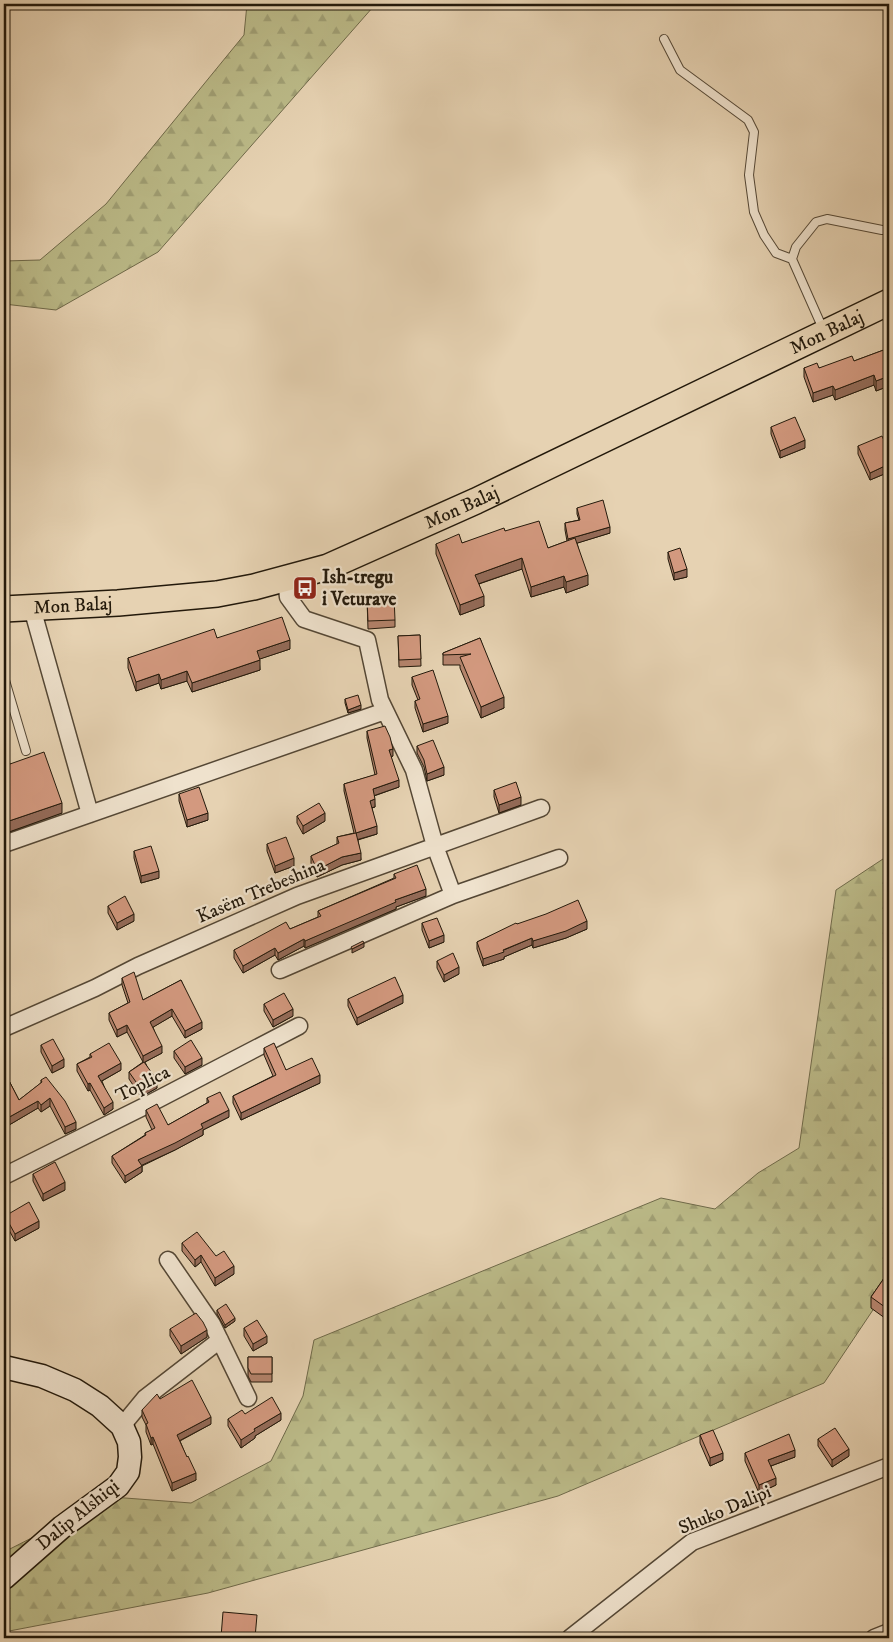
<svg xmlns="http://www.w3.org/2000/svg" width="893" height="1642" viewBox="0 0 893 1642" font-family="'IM FELL DW Pica',serif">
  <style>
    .forest { fill: url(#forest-firs); stroke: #6f6a4a }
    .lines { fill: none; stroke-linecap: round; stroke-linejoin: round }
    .lane-casing { stroke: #544735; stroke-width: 10 }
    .street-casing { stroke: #544735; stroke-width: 19 }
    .secondary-casing { stroke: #23190b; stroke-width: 25 }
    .primary-casing { stroke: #23190b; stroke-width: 28 }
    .lane { stroke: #efe2cd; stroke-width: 8 }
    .street { stroke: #efe2cd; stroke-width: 16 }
    .secondary { stroke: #efe2cd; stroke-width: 22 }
    .primary { stroke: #e6d2b2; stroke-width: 25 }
    .wall { fill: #b5846d; stroke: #23190b }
    .shaded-wall { fill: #946b59; stroke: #23190b }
    .building { fill: #d3997f; stroke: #23190b }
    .labels { text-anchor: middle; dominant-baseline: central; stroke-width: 4.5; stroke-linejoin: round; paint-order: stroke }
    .street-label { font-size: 19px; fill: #23190b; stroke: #efe2cd }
    .poi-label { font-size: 19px; font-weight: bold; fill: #23190b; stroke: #efe2cd; text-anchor: start }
  </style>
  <defs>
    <pattern id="forest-firs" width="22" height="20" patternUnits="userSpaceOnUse" patternTransform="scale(1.25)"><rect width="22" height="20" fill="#bbba88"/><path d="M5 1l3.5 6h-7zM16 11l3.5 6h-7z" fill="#a09f74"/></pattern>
  </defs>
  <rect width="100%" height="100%" fill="#e6d2b2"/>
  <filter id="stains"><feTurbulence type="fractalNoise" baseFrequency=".004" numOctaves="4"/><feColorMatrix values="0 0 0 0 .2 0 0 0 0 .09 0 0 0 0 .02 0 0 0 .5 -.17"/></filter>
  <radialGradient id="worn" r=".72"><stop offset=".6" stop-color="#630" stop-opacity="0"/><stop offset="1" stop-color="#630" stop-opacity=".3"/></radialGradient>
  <path class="forest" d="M247 4H373V7L158 252 56 310 4 304V261L40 260 106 204 244 35Z
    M889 855V1286L824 1383 558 1496 208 1593 4 1632V1552L112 1497 191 1503 271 1461 303 1396 314 1340 661 1198 715 1209 758 1173 799 1148 836 890Z"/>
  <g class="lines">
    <defs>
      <path id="lane" d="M664 39 680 70 748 120 754 132 749 175 754 212 764 235 776 253 792 259
        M823 329 792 259 796 247 816 222 827 219 882 230
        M4 677 26 751"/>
      <path id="street" d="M283 579 287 588 288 597 304 619 367 640 380 700 414 770 435 846 453 895
        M32 608 90 814
        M4 844 385 711
        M280 970 453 895 559 858
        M4 1028 95 988 138 966 297 896 541 808
        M4 1176 151 1103 299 1026
        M168 1260 212 1324 248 1398
        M122 1426 145 1398 220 1340
        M570 1638 692 1542 889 1466
        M874 1638 889 1632"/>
      <path id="secondary" d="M4 1367 42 1376 75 1390 100 1406 122 1426 129 1442 130 1457 128 1472 118 1486 62 1527 4 1578"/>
      <g id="primary">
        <path id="s1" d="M4 609 118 603 217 594 254 587 328 567 476 501 889 302"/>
      </g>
    </defs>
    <use href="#lane" class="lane-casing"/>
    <use href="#street" class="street-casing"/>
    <use href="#secondary" class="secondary-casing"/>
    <use href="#primary" class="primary-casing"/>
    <use href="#lane" class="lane"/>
    <use href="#street" class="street"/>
    <use href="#secondary" class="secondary"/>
    <use href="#primary" class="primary"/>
  </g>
  <path class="wall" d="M889 348V386L876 391 874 385 835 400 833 395 813 402 804 377V368H819L854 361Z
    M771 427 805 448 780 458 771 434Z
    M858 446 889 452V472L870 480 858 454Z
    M577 508 610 533 577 543 588 585 566 593 564 587 531 597 522 569 479 584 484 606 460 615 436 554V544L462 543 505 531 548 548 567 541 565 530V523L579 520 577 514Z
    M668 552 687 577 674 580 668 559Z
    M367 599 395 620V627L368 629Z
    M420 635 421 666 399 667 398 636Z
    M217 638 290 649 259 659 260 670 192 692 187 681 161 689 159 683 136 691 128 668V658Z
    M480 638 504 708 481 718 460 668V665H443V653Z
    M412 677 448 723 423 732 415 708V701L418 700 412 685Z
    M345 699 361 709 348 713 345 703Z
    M367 731 393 756 391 757 399 787 374 796 375 807 372 808 377 834 358 840 361 860 342 865 317 877 311 863V856L337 844V837L354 833 344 791V784L375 775 367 738Z
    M417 746 444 775 427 781 424 767 417 753Z
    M10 764 62 813 9 832 8 829 4 830Z
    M494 790 521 805 499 813 494 797Z
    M179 794 208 820 187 827 179 801Z
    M297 816 325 821 303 834 297 823Z
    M267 844 294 866 275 873 267 851Z
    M134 851 159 878 141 883 134 858Z
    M394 874 426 896 396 907V909L305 948 304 946 278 960 275 955 243 973 234 958V950L290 929 318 917V911L394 878Z
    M108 906 134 921 117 930 108 913Z
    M422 923 444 942 429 948 422 930Z
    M517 924 587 929 566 938 533 948 532 945 504 957V959L483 966 477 949V942Z
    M437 961 459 974 444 982 437 968Z
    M122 978 143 1000 181 980 202 1029 185 1038 172 1016 153 1027 162 1053 145 1062 157 1088 141 1097 129 1079V1072L143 1062 127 1032 117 1037 109 1020V1013L128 1003 122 985Z
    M348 999 403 1003 357 1025 348 1006Z
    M264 1004 293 1016 273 1027 264 1011Z
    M41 1045 64 1067 52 1073 41 1052Z
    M264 1048 286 1070 320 1083 241 1120 233 1103V1096L273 1076 264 1055Z
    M174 1051 202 1065 185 1074 174 1058Z
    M90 1054 121 1070 102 1081 113 1109 104 1115 90 1090 88 1091 77 1071V1064L90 1057Z
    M4 1071 19 1100 41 1083V1080L76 1129 65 1134 50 1106 41 1112 38 1108 4 1128Z
    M207 1098 229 1117 203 1130V1135L175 1150 142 1166V1172L125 1183 112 1163V1156L145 1135V1133L152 1130 146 1117V1110L168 1125 207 1103Z
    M33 1174 65 1190 43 1201 33 1181Z
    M5 1216 39 1228 15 1241 5 1223Z
    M182 1243 216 1256 234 1274 215 1286 201 1262 195 1267 182 1251Z
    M889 1271V1321L871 1308V1297Z
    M217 1310 235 1321 225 1328 217 1314Z
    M244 1328 267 1343 253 1351 244 1336Z
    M170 1329 207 1337 181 1354 170 1336Z
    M248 1357H272V1382H251L248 1376Z
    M160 1399 211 1424 180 1441 196 1480 172 1491 153 1444 151 1445 146 1432V1425L142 1417V1410Z
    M228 1419 281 1420 255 1436V1438L241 1448 228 1426Z
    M700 1435 723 1460 710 1466 700 1443Z
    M818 1439 849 1456 832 1467 818 1446Z
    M745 1453 795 1457 771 1466 776 1485 759 1493 745 1461Z"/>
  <path class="shaded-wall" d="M874 375V385L835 400V390Z
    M889 376V386L876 391V381Z
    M833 386V395L813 402V393Z
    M805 440V448L780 458V451Z
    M889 464V472L870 480V473Z
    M610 527V533L568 546V539Z
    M522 558V569L475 585V575Z
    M687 569V577L674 580V573Z
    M588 575V585L566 593V582Z
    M564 576V587L531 597V587Z
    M484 596V606L460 615V605Z
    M290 640V649L257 660V651Z
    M260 660V670L192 692V683Z
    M187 671V681L161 689V680Z
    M159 674V683L136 691V682Z
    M504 697V708L481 718V707Z
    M361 705V709L348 713V710Z
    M448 716V723L423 732V724Z
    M393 749V756L389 757V750Z
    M444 767V775L427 781V774Z
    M399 780V787L373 796V789Z
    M521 797V805L499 813V805Z
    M375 799V807L370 808V801Z
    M62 803V813L9 832V821Z
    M208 813V820L187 827V820Z
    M325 813V821L303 834V826Z
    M8 818V829L4 830V820Z
    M377 826V834L356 840V833Z
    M361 853V860L342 865 317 877V870L342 857Z
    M294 858V866L275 873V866Z
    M159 871V878L141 883V876Z
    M426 889V896L396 907V909L305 948V941L395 900Z
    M134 914V921L117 930V923Z
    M587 921V929L566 938 533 948V941Z
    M444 935V942L429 948V941Z
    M532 938V945L504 957V959L483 966V959Z
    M304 939V946L278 960V953Z
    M364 943V947L352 953V949Z
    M275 948V955L243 973V966Z
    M459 967V974L444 982V975Z
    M403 995V1003L357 1025V1018Z
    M172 1009V1016L150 1029V1022Z
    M293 1009V1016L273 1027V1020Z
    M202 1022V1029L185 1038V1031Z
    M127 1025V1032L117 1037V1030Z
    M162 1046V1053L143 1063V1056Z
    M202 1058V1065L185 1074V1067Z
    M64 1059V1067L52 1073V1066Z
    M121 1063V1070L98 1083V1076Z
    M320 1075V1083L241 1120V1113Z
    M157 1080V1088L141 1097V1089Z
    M90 1083V1090L88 1091V1084Z
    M50 1098V1106L41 1112V1105Z
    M38 1101V1108L4 1128V1120Z
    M113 1102V1109L104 1115V1108Z
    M229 1110V1117L203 1130V1135L175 1150 138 1167V1160L201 1124Z
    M76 1122V1129L65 1134V1127Z
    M142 1166V1172L125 1183V1176Z
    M65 1182V1190L43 1201V1194Z
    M39 1221V1228L15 1241V1234Z
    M201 1255V1262L195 1267V1260Z
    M234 1266V1274L215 1286V1278Z
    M235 1318V1321L225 1328V1325Z
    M207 1330V1337L181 1354V1346Z
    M267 1336V1343L253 1351V1344Z
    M281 1413V1420L255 1436V1438L241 1448V1440L254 1429Z
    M211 1417V1424L177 1442V1435Z
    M153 1437V1444L151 1445V1438Z
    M849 1449V1456L832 1467V1460Z
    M795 1450V1457L768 1467V1460Z
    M723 1453V1460L710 1466V1458Z
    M196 1473V1480L172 1491V1483Z
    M776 1478V1485L759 1493V1485Z"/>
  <path class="building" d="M889 348V376L876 381 874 375 835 390 833 386 813 393 804 368 817 363 819 368 852 356 854 361Z
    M795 417 805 440 780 451 771 427Z
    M882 436 889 452V464L870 473 858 446Z
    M603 500 610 527 568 539 565 523 580 520 577 508Z
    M539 521 548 548 575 538 588 575 566 582 564 576 531 587 522 558 475 575 484 596 460 605 436 544 459 534 462 543 504 528 505 531Z
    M680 548 687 569 674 573 668 552Z
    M394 597 395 620 368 621 367 599Z
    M282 617 290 640 257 651 260 660 192 683 187 671 161 680 159 674 136 682 128 658 214 629 217 638Z
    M420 635 421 659 399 660 398 636Z
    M480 638 504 697 481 707 460 657 471 654 443 655V653Z
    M433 670 448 716 423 724 415 701 420 699 412 677Z
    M358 695 361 705 348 710 345 699Z
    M385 726 390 737 393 749 389 750 399 780 373 789 375 799 370 801 377 826 356 833 344 784 377 774 367 731Z
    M433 740 444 767 427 774 424 760 417 746Z
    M4 747 10 764 44 752 62 803 9 821 8 818 4 820Z
    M516 782 521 797 499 805 494 790Z
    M199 787 208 813 187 820 179 794Z
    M319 803 325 813 303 826 297 816Z
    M356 833 361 853 342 857 317 870 311 856 339 843 337 837Z
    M286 837 294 858 275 866 267 844Z
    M151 846 159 871 141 876 134 851Z
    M417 865 426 889 395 900 396 902 305 941 304 939 278 953 275 948 243 966 234 950 286 922 290 929 321 916 318 911 396 878 394 874Z
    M125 896 134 914 117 923 108 906Z
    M578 900 587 921 566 931 533 941 532 938 503 950 504 952 483 959 477 942 516 923 517 924 546 914Z
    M437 918 444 935 429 941 422 923Z
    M363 941 364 943 352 949 351 947Z
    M453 953 459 967 444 975 437 961Z
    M134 972 143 1000 181 980 202 1022 185 1031 172 1009 150 1022 162 1046 143 1056 127 1025 117 1030 109 1013 130 1002 122 978Z
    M395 977 403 995 357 1018 348 999Z
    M284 993 293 1009 273 1020 264 1004Z
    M53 1039 64 1059 52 1066 41 1045Z
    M191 1040 202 1058 185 1067 174 1051Z
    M109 1043 121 1063 98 1076 113 1102 104 1108 90 1083 88 1084 77 1064 92 1057 90 1054Z
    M274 1043 286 1070 312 1058 320 1075 241 1113 233 1096 276 1075 264 1048Z
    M144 1062 157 1080 141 1089 129 1072Z
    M4 1071 19 1100 42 1082 41 1080 46 1077 65 1101 76 1122 65 1127 50 1098 41 1105 38 1101 4 1120V1099L6 1098 4 1095Z
    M220 1092 229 1110 201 1124 203 1128 175 1143 138 1160 142 1166 125 1176 112 1156 146 1135 145 1133 155 1128 146 1110 157 1104 168 1125 209 1102 207 1098Z
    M55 1162 65 1182 43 1194 33 1174Z
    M29 1202 39 1221 15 1234 5 1216Z
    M197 1232 216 1256 224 1251 234 1266 215 1278 201 1255 195 1260 182 1243Z
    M889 1271V1310L871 1297Z
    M226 1304 235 1318 225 1325 217 1310Z
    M196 1313 203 1322 207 1330 181 1346 170 1329Z
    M257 1320 267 1336 253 1344 244 1328Z
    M248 1357H272V1374H251L248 1368Z
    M192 1380 211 1417 177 1435 187 1457 188 1456 196 1473 172 1483 153 1437 151 1438 146 1424 148 1423 142 1410 157 1394 160 1399Z
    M272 1397 281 1413 254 1429 255 1431 241 1440 228 1419 242 1410 245 1414Z
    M835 1428 849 1449 832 1460 818 1439Z
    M713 1430 723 1453 710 1458 700 1435Z
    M789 1434 795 1450 768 1460 776 1478 759 1485 745 1453Z
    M223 1612 257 1615 255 1638 221 1637Z"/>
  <defs>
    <symbol id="bus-square" viewBox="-11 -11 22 22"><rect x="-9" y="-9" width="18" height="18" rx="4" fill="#8f2418" stroke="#efe2cd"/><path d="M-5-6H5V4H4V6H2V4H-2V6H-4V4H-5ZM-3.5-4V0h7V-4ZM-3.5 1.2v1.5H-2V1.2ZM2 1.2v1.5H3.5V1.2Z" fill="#fff"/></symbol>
  </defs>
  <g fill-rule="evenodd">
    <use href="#bus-square" x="291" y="574" width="28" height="28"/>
  </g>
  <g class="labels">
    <g class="street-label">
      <text stroke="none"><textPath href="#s1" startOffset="879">Mon Balaj</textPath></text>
      <text stroke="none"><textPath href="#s1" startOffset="474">Mon Balaj</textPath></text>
      <text stroke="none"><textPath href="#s1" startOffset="69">Mon Balaj</textPath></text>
      <text transform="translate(261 891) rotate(-23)">Kasëm Trebeshina</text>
      <text transform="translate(143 1084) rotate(-27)">Toplica</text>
      <text transform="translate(725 1510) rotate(-23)">Shuko Dalipi</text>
      <text transform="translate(78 1515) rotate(-39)">Dalip Alshiqi</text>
    </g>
    <g class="poi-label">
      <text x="322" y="577">Ish-tregu<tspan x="322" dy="22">i Veturave</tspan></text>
    </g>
  </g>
  <rect width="893" height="1642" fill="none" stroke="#e6d2b2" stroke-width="20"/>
  <rect x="5" y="5" width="883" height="1632" fill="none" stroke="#23190b" stroke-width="2.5"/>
  <rect x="10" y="10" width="873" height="1622" fill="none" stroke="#23190b"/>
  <rect width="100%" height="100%" filter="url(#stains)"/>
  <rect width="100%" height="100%" fill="url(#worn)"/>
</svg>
